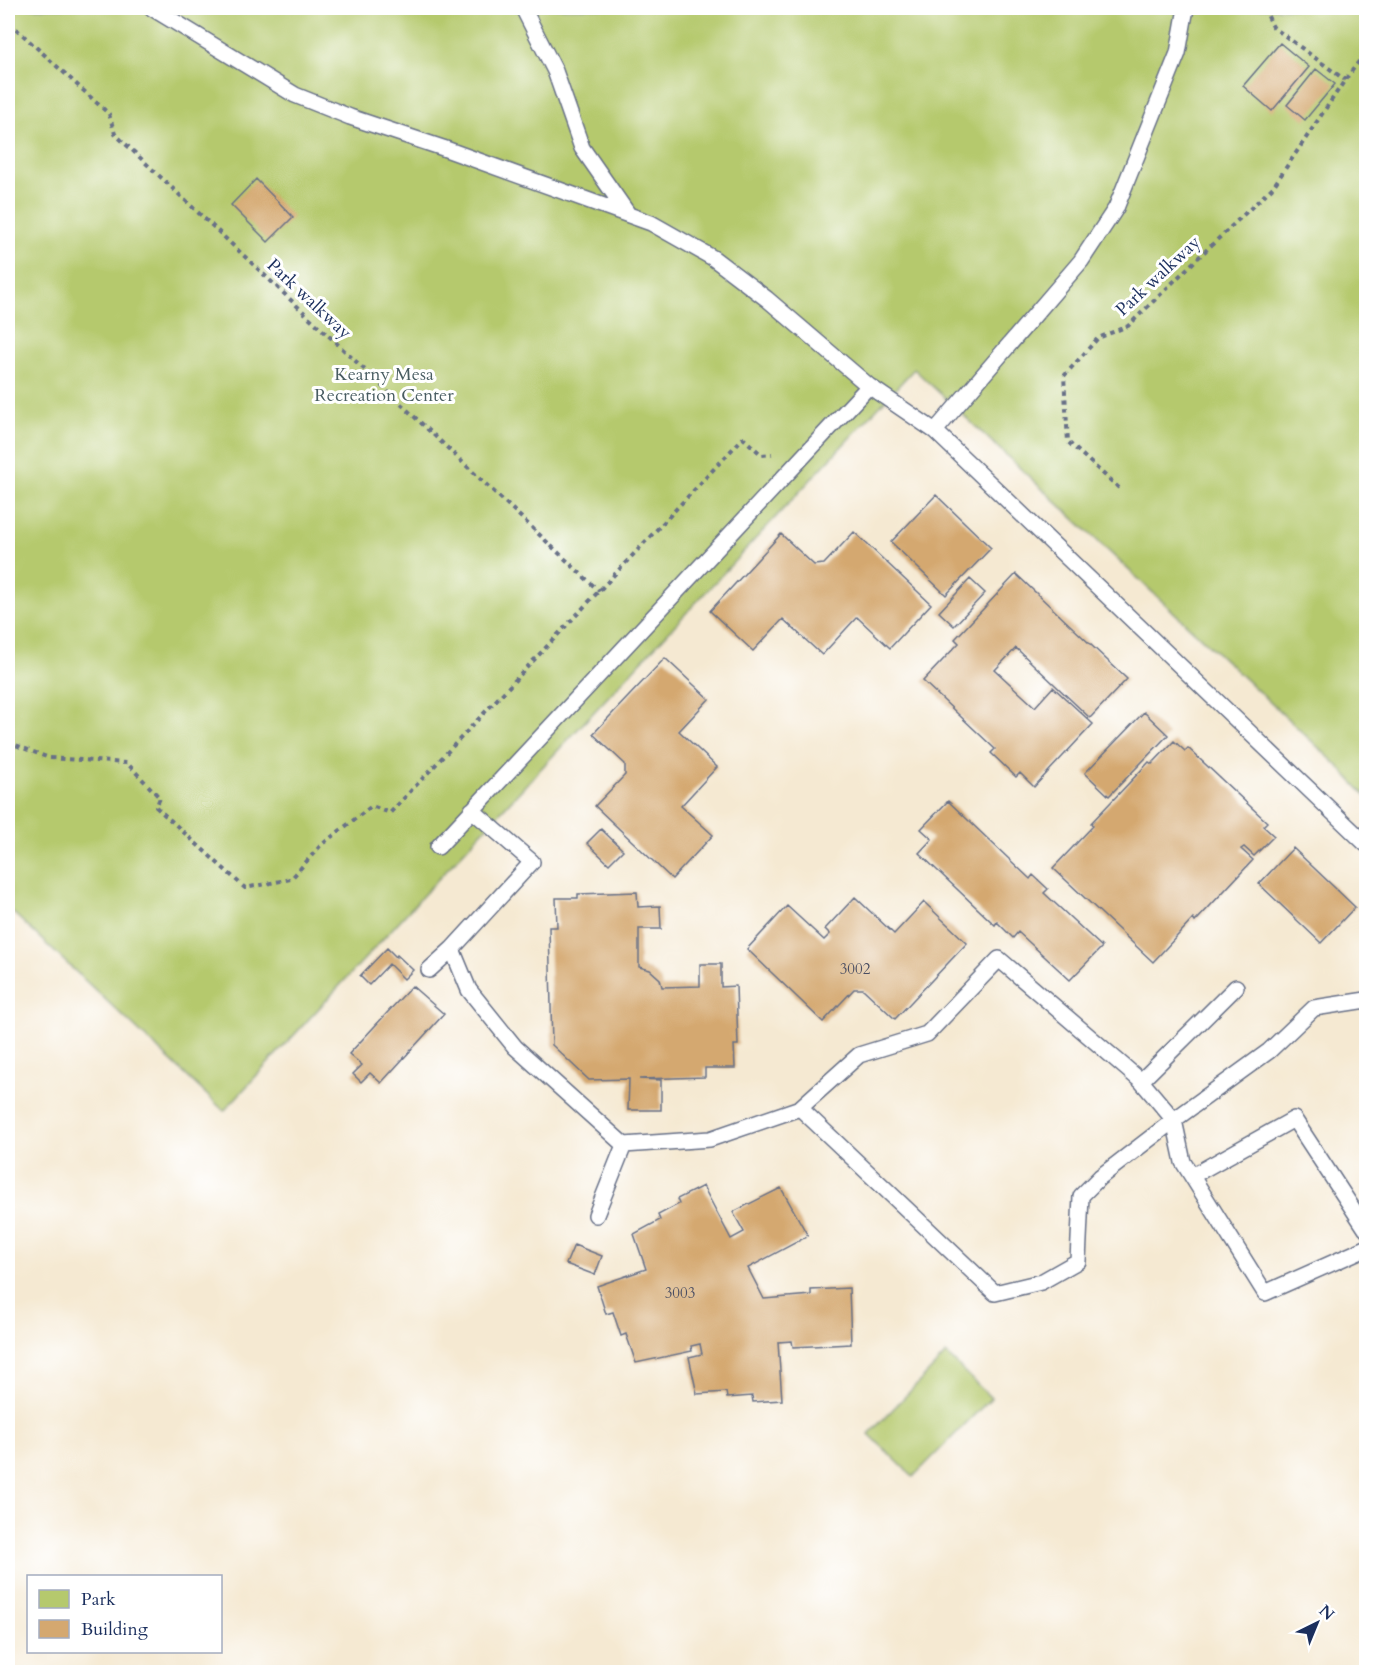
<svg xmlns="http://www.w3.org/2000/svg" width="1374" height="1680" viewBox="0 0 1374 1680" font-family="Cardo,serif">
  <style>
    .green { fill: #b5c96d; stroke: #687c66; stroke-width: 1.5 }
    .building { fill: #d4a870 }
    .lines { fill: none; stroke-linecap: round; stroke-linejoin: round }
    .service-casing { stroke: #677087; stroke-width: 18 }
    .path { stroke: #677087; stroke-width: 4; stroke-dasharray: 4.5 4.5; stroke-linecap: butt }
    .service { stroke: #fff; stroke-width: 15 }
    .labels { text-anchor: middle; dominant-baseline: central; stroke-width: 6; stroke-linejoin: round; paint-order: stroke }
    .number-label { font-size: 15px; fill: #494d62 }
    .street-label { font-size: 18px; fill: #1b2f5e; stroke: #fff }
    .park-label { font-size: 18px; fill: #495d62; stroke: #fff }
  </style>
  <rect width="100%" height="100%" fill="#fff"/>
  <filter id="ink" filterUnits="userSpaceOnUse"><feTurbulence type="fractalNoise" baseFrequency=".0167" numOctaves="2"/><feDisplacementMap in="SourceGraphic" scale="12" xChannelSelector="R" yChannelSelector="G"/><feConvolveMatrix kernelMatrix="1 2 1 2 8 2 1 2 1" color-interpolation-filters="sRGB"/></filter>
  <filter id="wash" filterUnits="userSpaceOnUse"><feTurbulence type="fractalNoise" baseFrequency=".008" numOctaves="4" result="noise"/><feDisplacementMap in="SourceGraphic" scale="24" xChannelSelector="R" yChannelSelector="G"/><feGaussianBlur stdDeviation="1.35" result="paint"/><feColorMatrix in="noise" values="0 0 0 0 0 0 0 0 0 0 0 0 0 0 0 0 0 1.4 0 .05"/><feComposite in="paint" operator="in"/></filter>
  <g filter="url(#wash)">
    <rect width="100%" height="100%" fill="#f5e9d2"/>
    <path class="green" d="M8 8H1366V796L1336 764 914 369 465 850 224 1111 8 908Z
      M946 1354 991 1398 913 1477 869 1434Z"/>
    <g id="blocks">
      <path class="building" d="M1280 43 1309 67 1272 111 1243 86Z
        M1316 69 1335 84 1305 120 1287 105Z
        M256 179 293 217 268 242 231 205Z
        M936 495 991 548 946 595 891 542Z
        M854 532 931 604 890 648 857 617 822 655 783 619 753 651 710 611 781 534 814 565 824 564Z
        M1016 574 1127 679 1090 718 1016 648 995 670 1035 707 1053 687 1093 724 1034 787 1020 773 1016 777 991 753 995 749 923 681 959 643 955 639Z
        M970 579 985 593 954 626 939 612Z
        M665 658 709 699 679 731 717 767 681 806 713 835 672 879 595 806 625 775V764L593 734Z
        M1144 712 1168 735 1109 796 1085 773Z
        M1174 741 1185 751 1188 748 1267 822 1263 826 1274 836 1254 856 1244 847 1241 849 1253 860 1195 922 1193 919 1153 962 1053 868 1093 826 1091 823 1149 762 1152 764Z
        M948 801 1030 879 1033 875 1048 889 1044 893 1102 947 1070 980 1018 932 1013 938 997 922 995 925 919 853 932 839 921 829Z
        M601 829 623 850 609 864 587 843Z
        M1293 848 1355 907 1321 943 1259 884Z
        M637 892 638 907 660 906 661 929H639V967L650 970 660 979 662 987 700 986V964H721V987L736 986 738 1045H734L735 1068H705V1077L639 1079 661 1080V1110H628L629 1079 589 1080 552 1045 549 927H557L556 898H578V894Z
        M855 897 894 934 924 902 967 943 895 1019 863 989H854L823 1022 747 949 787 906 824 940 830 934 825 929Z
        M387 948 396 957 397 955 413 970 404 979 389 964 369 985 360 976Z
        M412 986 444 1014 381 1083 370 1073 361 1082 353 1074 362 1065 349 1054Z
        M703 1186 731 1239 744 1232 733 1212 781 1188 808 1236 748 1268 764 1299 811 1295V1290L849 1288 851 1344 793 1347 792 1341 778 1342 782 1400 753 1402 752 1396 727 1398 726 1392 697 1394 689 1357 702 1354 700 1344 691 1346 692 1351 636 1363 626 1334 621 1336 613 1312 606 1314 597 1286 646 1269 634 1234 660 1220 658 1215 679 1204 677 1199Z
        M574 1245 602 1256 595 1275 566 1264Z"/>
    </g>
  </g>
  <g filter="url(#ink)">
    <use href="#blocks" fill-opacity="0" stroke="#677087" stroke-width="1.5"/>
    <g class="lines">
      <defs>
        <path id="service" d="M152 8 295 95 350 117 443 148 651 223 713 258 767 299 869 386
          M523 8 555 71 582 148 628 214
          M935 431 1081 261 1116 208 1178 53 1186 8
          M472 810 532 862 452 949 469 990 515 1047 624 1145
          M438 847 869 386 935 431 1366 844
          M429 970 452 949
          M1366 1000 1314 1008 1269 1051 1174 1120 1100 1177 1081 1196 1078 1261 1041 1282 995 1293 800 1108 859 1055 927 1034 999 959 1141 1081 1174 1120 1183 1162 1265 1293 1366 1248
          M1141 1081 1236 987
          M1192 1176 1294 1119 1366 1229
          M596 1215 624 1145 710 1139 800 1108"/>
      </defs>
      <use href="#service" class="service-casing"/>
      <path class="path" d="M1264 8 1273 27 1345 80
        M8 26H13L109 114 115 134 599 591
        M1119 488 1068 442 1064 376 1098 338 1128 326 1200 256 1273 187 1345 80 1366 52
        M8 742 49 758 127 763 160 798 156 807 245 888 291 879 321 845 372 806 390 813 743 438 762 455 772 454"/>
      <use href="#service" class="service"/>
    </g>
  </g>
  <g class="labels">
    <g class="number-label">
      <text x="855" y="969">3002</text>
      <text x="680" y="1293">3003</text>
    </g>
    <g class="street-label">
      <text transform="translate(1158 276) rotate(-43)">Park walkway</text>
      <text transform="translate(309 299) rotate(43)">Park walkway</text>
    </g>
    <g class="park-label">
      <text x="384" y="374">Kearny Mesa<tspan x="384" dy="21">Recreation Center</tspan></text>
    </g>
  </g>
  <rect width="1374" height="1680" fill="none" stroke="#fff" stroke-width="30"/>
  <rect x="27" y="1575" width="195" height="78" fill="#ffffff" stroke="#a4acbf" stroke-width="1.5"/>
  <rect x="39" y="1590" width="30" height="18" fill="#b5c96d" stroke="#a4acbf" stroke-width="1.5"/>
  <text x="81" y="1605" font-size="18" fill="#1b2f5e">Park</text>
  <rect x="39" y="1620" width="30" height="18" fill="#d4a870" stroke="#a4acbf" stroke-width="1.5"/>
  <text x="81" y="1635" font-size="18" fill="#1b2f5e">Building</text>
  <g transform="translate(1317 1623) rotate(43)" stroke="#ffffff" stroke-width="4.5" paint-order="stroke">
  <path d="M0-4.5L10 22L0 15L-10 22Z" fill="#1b2f5e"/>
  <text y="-9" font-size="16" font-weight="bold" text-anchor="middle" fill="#1b2f5e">N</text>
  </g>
</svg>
